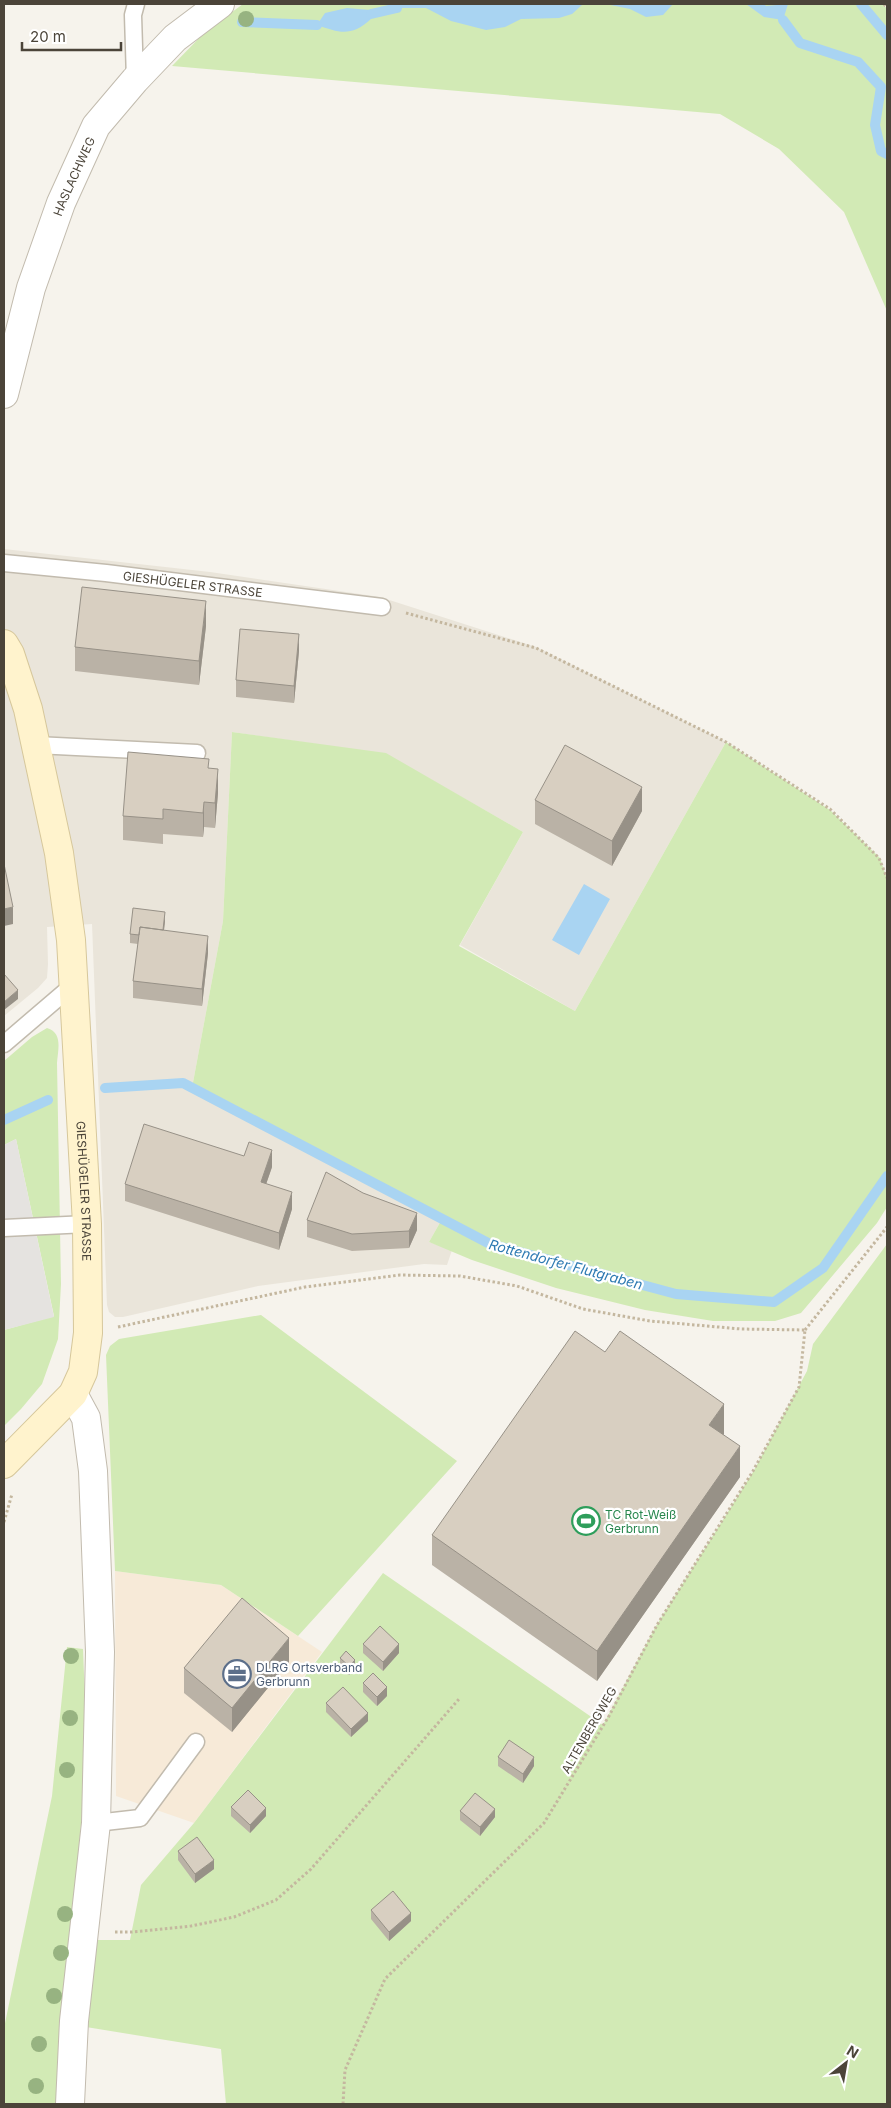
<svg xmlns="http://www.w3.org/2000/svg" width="891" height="2108" viewBox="0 0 891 2108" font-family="Inter,sans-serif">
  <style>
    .residential { fill: #eae5da }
    .commercial { fill: #f7ead8 }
    .green { fill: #d2eab5 }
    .parking { fill: #e5e3e0 }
    .water { fill: #a9d4f2 }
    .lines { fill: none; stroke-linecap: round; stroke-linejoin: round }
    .stream { stroke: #a9d4f2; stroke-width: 10 }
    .lane-casing { stroke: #c2bbae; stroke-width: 19 }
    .street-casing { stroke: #c2bbae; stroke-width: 30 }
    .secondary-casing { stroke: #d6c79b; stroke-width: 30 }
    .path { stroke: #c4b79f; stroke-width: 3; stroke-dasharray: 2.5 2.5; stroke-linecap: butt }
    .lane { stroke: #fff; stroke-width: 16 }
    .street { stroke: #fff; stroke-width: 28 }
    .secondary { stroke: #fff3cd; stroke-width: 28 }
    .tree { fill: #97b381 }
    .wall { fill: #bab2a6 }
    .shaded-wall { fill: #979187 }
    .building { fill: #d8cfc1; stroke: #979187 }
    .labels { text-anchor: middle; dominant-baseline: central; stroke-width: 4.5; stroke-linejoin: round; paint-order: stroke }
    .street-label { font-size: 12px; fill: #4b4439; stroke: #fff }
    .leisure-label { font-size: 12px; fill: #27864d; stroke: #fff; text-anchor: start }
    .service-label { font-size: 12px; fill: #4e5e75; stroke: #fff; text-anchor: start }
    .water-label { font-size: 14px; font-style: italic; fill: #2e7ab2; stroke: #fff }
  </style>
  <rect width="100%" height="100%" fill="#f6f3ec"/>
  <path class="residential" d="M4 549 210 572 380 597 536 647 726 742 575 1011 460 945 523 832 386 754 232 732 223 921 192 1088 442 1219 429 1242 452 1250 447 1265 424 1264 258 1286 123 1317H115L109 1312 107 1305 92 924 47 927 48 964 47 978 38 988 4 1016Z"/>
  <path class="commercial" d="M115 1571 221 1585 322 1652 194 1823 116 1796Z"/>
  <path class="green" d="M243 4H883L887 9V311L844 212 779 149 720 114 172 66 205 32Z
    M232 732 386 753 523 832 459 946 575 1011 726 742 830 810 880 858 887 879V1207L877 1223 801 1313 775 1321H713L645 1310 556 1288 472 1260 429 1242 442 1219 192 1088 223 921Z
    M47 1028C63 1033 58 1049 57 1063L61 1284 58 1339 42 1384 21 1409 4 1426V1330L54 1316 16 1139 4 1145V1061L32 1037Z
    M887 1244V2104H226L221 2049 86 2027 95 1940H130L141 1885 194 1823 383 1573 603 1725 656 1626 753 1472 807 1371 813 1344Z
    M261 1315 457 1461 298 1636 221 1585 115 1571 106 1355 110 1346 119 1339Z
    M67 1647 83 1649 87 1751 58 2104H4V2028L52 1796Z"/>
  <path class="parking" d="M16 1139 54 1317 4 1330V1145Z"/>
  <path class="water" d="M399 4H591L582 5 572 14 559 18 521 19 505 27 486 30 451 21 426 8H397Z
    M606 4H673L663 15 646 17 630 9Z
    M746 4H764L766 6 788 4 783 20 764 17Z
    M347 8 370 10 371 19C351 37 340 33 317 25L325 13Z
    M584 884 610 899 579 955 552 940Z"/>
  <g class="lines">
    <path class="stream" d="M861 4 887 35
      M371 14 397 8
      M783 20 800 43 858 62 881 87 875 125 881 151 887 154
      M242 22 317 25
      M105 1088 183 1083 490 1244 676 1294 774 1302 823 1268 887 1176
      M4 1120 48 1100"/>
    <defs>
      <g id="lane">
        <path d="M135 80 133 15 136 4"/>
        <path id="s1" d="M4 563 106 573 382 607"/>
        <path d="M36 745 197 753"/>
        <path d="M4 1044 73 985"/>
        <path d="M4 1228 87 1224"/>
        <path d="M96 1823 140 1818 196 1742"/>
      </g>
      <g id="street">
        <path id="s2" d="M4 394 31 288 61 203 96 126 135 80 175 38 220 4"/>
        <path d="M70 2104 74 2021 96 1823 100 1652 93 1471 86 1418 73 1394"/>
      </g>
      <g id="secondary">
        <path id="s3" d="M4 644 10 654 28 709 59 853 71 940 87 1224 88 1333 83 1372 73 1394 4 1464"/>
      </g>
    </defs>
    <use href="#lane" class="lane-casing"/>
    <use href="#street" class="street-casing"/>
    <use href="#secondary" class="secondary-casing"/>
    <path class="path" d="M884 4 887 8
      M406 613 536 648 726 742 830 809 879 858 887 878
      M118 1327 305 1287 400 1275 460 1276 517 1286 583 1309 650 1321 741 1329 805 1330
      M805 1330 887 1227
      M4 1522 12 1494
      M115 1932H132L191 1926 234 1917 276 1900 311 1869 459 1699
      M343 2104 345 2070 385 1979 544 1823 609 1716 657 1625 753 1471 799 1387 805 1330"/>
    <use href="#lane" class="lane"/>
    <use href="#street" class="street"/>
    <use href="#secondary" class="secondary"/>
  </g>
  <g class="tree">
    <circle cx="246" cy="19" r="8"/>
    <circle cx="71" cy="1656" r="8"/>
    <circle cx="70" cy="1718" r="8"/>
    <circle cx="67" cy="1770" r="8"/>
    <circle cx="65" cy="1914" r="8"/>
    <circle cx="61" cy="1953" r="8"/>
    <circle cx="54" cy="1996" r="8"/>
    <circle cx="39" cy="2044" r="8"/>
    <circle cx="36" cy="2086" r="8"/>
  </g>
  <path class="wall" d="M206 626 199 685 75 671V647Z
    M299 651 294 703 236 697V680Z
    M209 768 218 793 215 828 204 827 203 837 163 834V844L123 840V816Z
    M535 800 642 811 612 866 535 824Z
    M165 921 164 930 208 953 202 1006 133 998V981L138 944 130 943V934Z
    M272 1167 266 1184 292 1209 279 1250 125 1201V1184Z
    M307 1220 417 1230 409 1248 352 1251 307 1237Z
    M724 1434V1435L740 1477 597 1681 432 1565V1535Z
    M363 1644 399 1653 383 1671 363 1653Z
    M340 1658 355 1669 349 1675 340 1666Z
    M289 1662 232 1732 184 1693V1668Z
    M363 1683 387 1696 377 1706 363 1692Z
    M326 1703 368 1721 351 1737 326 1712Z
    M498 1757 534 1766 523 1783 498 1766Z
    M231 1807 266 1816 250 1833 231 1816Z
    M460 1811 495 1817 480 1836 460 1820Z
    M178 1851 214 1869 195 1883 178 1860Z
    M371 1910 411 1921 389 1941 371 1919Z"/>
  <path class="shaded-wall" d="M206 601V626L199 685V661Z
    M299 634V651L294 703V686Z
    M218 769V793L215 828V803Z
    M642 787V811L612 866V841Z
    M204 802V827L203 837V813Z
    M13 907V924L4 926V909Z
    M165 912V921L162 947V938Z
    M208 936V953L202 1006V989Z
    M18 990V999L4 1010V1002Z
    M272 1150V1167L261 1199V1182Z
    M292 1192V1209L279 1250V1233Z
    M417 1213V1230L409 1248V1231Z
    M724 1404V1434L709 1455V1425Z
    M740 1446V1477L597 1681V1651Z
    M289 1638V1662L232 1732V1708Z
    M399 1644V1653L383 1671V1662Z
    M355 1660V1669L349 1675V1666Z
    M387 1687V1696L377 1706V1697Z
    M368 1713V1721L351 1737V1729Z
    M534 1757V1766L523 1783V1774Z
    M266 1808V1816L250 1833V1825Z
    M495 1809V1817L480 1836V1827Z
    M214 1860V1869L195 1883V1874Z
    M411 1913V1921L389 1941V1932Z"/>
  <path class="building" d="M82 587 206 601 199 661 75 647Z
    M240 629 299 634 294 686 236 680Z
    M565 745 642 787 612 841 535 800Z
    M128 752 209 759 208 768 218 769 215 803 204 802 203 813 163 809V819L123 816Z
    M4 864 13 907 4 909Z
    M133 908 165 912 163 930 140 927 139 935 130 934Z
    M140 927 208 936 202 989 133 981Z
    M4 974 18 990 4 1002Z
    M144 1124 244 1156 249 1142 272 1150 261 1182 292 1192 279 1233 125 1184Z
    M326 1172 363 1193 417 1213 409 1231 352 1234 307 1220Z
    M575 1331 605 1352 620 1331 724 1404 709 1425 740 1446 597 1651 432 1535Z
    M242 1598 289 1638 232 1708 184 1668Z
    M380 1626 399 1644 383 1662 363 1644Z
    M346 1651 355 1660 349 1666 340 1658Z
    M373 1673 387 1687 377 1697 363 1683Z
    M343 1687 368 1713 351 1729 326 1703Z
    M509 1740 534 1757 523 1774 498 1757Z
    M248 1790 266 1808 250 1825 231 1807Z
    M475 1793 495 1809 480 1827 460 1811Z
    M197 1837 214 1860 195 1874 178 1851Z
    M393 1891 411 1913 389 1932 371 1910Z"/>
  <defs>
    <symbol id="stadium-ring" viewBox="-11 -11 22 22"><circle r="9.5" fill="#fff" stroke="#2e9e5b" stroke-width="1.5"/><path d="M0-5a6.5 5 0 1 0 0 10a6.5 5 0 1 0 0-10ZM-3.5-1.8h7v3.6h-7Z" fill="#2e9e5b"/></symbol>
    <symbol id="office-ring" viewBox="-11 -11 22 22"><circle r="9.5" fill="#fff" stroke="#5c6f8a" stroke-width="1.5"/><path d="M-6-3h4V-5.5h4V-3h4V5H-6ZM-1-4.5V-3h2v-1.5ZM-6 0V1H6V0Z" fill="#5c6f8a"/></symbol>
  </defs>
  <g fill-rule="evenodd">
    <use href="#stadium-ring" x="570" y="1505" width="32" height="32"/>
    <use href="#office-ring" x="221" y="1658" width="32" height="32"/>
  </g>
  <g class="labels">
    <g class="street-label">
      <text stroke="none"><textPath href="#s2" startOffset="229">HASLACHWEG</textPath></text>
      <text stroke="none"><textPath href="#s1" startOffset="190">GIESHÜGELER STRASSE</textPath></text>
      <text stroke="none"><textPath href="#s3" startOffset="556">GIESHÜGELER STRASSE</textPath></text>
      <text transform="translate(589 1730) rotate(-60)">ALTENBERGWEG</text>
    </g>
    <g class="leisure-label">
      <text x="605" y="1514">TC Rot-Weiß<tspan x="605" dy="14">Gerbrunn</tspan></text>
    </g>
    <g class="service-label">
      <text x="256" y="1667">DLRG Ortsverband<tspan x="256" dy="14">Gerbrunn</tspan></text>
    </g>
    <g class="water-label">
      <text transform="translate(566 1264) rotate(15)">Rottendorfer Flutgraben</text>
    </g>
  </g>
  <rect width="891" height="2108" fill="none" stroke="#4b4439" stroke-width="10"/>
  <g transform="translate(846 2063) rotate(31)" stroke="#ffffff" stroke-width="4" paint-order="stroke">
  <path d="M0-4L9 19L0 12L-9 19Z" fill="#4b4439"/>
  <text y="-8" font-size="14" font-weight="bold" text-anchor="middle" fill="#4b4439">N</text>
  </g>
  <path d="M22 42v8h99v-8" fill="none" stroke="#4b4439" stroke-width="2.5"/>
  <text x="30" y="42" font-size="15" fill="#4b4439" stroke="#ffffff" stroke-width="4" paint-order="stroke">20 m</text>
</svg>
